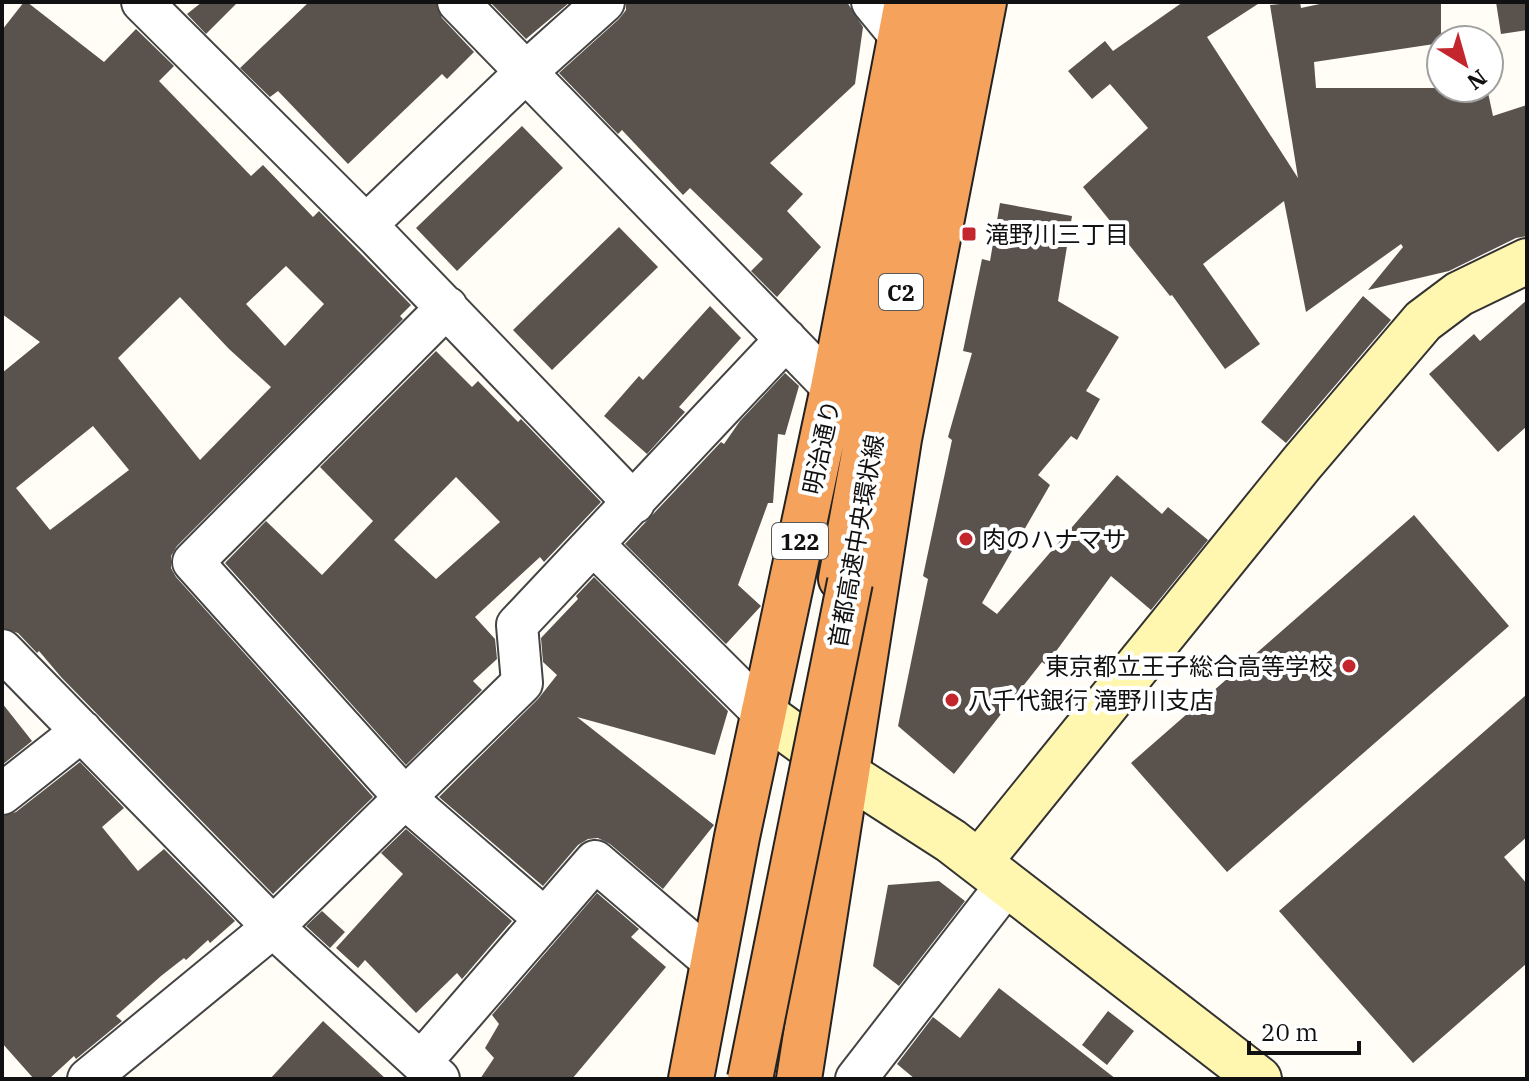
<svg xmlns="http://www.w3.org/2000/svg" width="1529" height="1081" viewBox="0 0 1529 1081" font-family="'IBM Plex Serif','Noto Sans JP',serif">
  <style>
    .building { fill: #5a524d; fill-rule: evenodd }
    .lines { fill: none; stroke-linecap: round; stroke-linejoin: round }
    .street-casing { stroke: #444; stroke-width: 44 }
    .secondary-casing { stroke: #333; stroke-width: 48 }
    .highway-casing { stroke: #222; stroke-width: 48 }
    .street { stroke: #fff; stroke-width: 40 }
    .secondary { stroke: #fff6b0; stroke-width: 44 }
    .highway { stroke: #f5a25d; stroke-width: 44 }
    .highway-bridge-casing { stroke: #222; stroke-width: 48; stroke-linecap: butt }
    .highway-bridge { stroke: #f5a25d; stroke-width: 44 }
    .poi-dot { fill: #c4262e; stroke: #fff; stroke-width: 3 }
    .labels { text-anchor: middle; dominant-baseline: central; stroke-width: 8; stroke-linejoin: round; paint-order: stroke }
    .shield { fill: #fff; stroke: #585858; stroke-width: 2 }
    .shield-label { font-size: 22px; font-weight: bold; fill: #111 }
    .poi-label { font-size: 24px; fill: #111; stroke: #fff; text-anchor: start }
    .street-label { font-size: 24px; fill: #111; stroke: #fff }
  </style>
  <rect width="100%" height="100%" fill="#fffdf5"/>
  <path class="building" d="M24 2H27L104 62 136 29 174 66 159 81 251 176 263 165 313 217 319 211 411 305 400 316 403 319 177 546 171 556V568L176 577 373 797 273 894 61 677 39 651 37 653 18 633 2 628V373L40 342 2 314V30ZM286 266 324 304 285 346 246 304ZM180 297 229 349 271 387 200 460 118 358ZM93 426 129 470 50 530 16 488Z
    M202 2H238L206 34 187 14Z
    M309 2H436L442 18 474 52 447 79 442 74 348 164 278 91 270 97 240 68Z
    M490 2H570L526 39Z
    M626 2H847L863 27 855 84 770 163 803 194 787 211 821 247 777 297 751 271 763 259 690 188 683 195 622 130 618 134 559 73 619 19 626 10Z
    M1183 2H1261L1207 37 1298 178 1270 5 1300 2 1301 8 1329 2H1441V43L1314 62 1316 88H1487L1493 116 1527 105V236L1516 238 1449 271 1368 290 1403 247 1401 244 1306 312 1284 201 1203 264 1260 344 1225 369 1172 295 1170 296 1083 187 1148 128 1110 84 1092 99 1068 71 1105 41 1113 51Z
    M1496 2H1527V30L1501 34Z
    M522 126 563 168 457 271 416 228Z
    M1000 203 1072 216 1058 301 1119 337 1086 391 1100 399 1077 440 1071 436 1038 475 1050 485 982 603 997 614 1117 475 1162 514 1168 507 1208 540 1151 610 1111 576 1046 665 1042 662 954 774 898 726 928 579 923 576 952 440 948 437 972 353 963 351 982 259 990 261Z
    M619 227 658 267 552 370 513 330Z
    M1363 296 1391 320 1286 443 1261 422Z
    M1527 300V426L1498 452 1429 374 1474 334 1480 341Z
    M710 306 741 338 679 407 685 412 647 454 604 416 639 376 643 380Z
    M436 351 472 387 478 381 518 422 521 419 601 502 544 562 540 557 475 617 495 639 497 659 473 681 482 690 406 765 225 563 266 521 322 575 373 521 320 467ZM456 477 500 522 436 579 394 540Z
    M785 373 799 386 785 435 778 434 773 503H768L738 585 761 606 726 644 625 544 721 442 724 444 740 421Z
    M1414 515 1509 626 1227 872 1131 763Z
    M594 577 728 711 715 755 577 717 714 825 663 889 610 844 598 838 588 839 578 845 543 886 439 797 538 699 557 675 543 662 541 638 578 599 576 596Z
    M1527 694V837L1504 857 1527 884V963L1413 1063 1279 911Z
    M2 703 32 741 2 765Z
    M80 762 124 808 102 827 138 871 164 849 235 921 210 943 208 940 186 960 184 958 161 976 116 1016 122 1021 76 1059 74 1056 49 1079H34L2 1043V816L16 812Z
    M406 829 512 921 462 979 457 973 416 1013 365 960 358 968 336 948 403 874 381 853Z
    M939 881 965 901 899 986 873 966 888 885Z
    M597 893 639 929 631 937 666 967 572 1079H480L494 1058 485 1048 499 1024 492 1015Z
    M322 911 345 932 330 948 306 926Z
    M999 988 1116 1079H915L897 1064 933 1017 960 1038Z
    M1108 1011 1134 1031 1107 1065 1082 1045Z
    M323 1021 386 1079H270Z"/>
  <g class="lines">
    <defs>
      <path id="street" d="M142 2 377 236 634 503
        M458 2 833 388
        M872 2 900 36
        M366 225 527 71 604 2
        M447 307 193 562 406 799 545 919
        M594 545 763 713
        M2 650 273 927 439 1079
        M2 794 82 731
        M421 1062 595 861 712 961
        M88 1079 273 927 522 683 517 625 786 339
        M856 1079 1007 884"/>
      <path id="secondary" d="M763 713 847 774 951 841 1259 1079
        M979 862 1302 463 1423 321 1459 294 1527 261"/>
      <path id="highway" d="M841 579 947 2
        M691 1079 737 837 833 388 907 2
        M799 1079 899 439 984 2"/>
    </defs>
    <use href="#street" class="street-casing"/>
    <use href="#secondary" class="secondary-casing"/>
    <use href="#highway" class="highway-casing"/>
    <use href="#street" class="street"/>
    <use href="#secondary" class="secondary"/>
    <use href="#highway" class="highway"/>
    <defs>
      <path id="highway-bridge" d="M750 1079 850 582"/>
    </defs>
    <use href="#highway-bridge" class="highway-bridge-casing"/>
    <use href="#highway-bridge" class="highway-bridge"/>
  </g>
  <g class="poi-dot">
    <rect x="961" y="226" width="16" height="16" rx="4"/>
    <circle cx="966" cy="539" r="8"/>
    <circle cx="1349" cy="666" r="8"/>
    <circle cx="952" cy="700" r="8"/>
  </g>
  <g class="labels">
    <g class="shield">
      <rect x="879" y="274" width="44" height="36" rx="6"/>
      <rect x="772" y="523" width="56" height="36" rx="6"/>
    </g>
    <g class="shield-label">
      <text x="901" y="292">C2</text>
      <text x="800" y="541">122</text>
    </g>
    <g class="poi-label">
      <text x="985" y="234">滝野川三丁目</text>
      <text x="982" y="539">肉のハナマサ</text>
      <text x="1333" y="666" text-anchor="end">東京都立王子総合高等学校</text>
      <text x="968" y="700">八千代銀行 滝野川支店</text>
    </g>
    <g class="street-label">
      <text transform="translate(821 447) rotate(-78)">明治通り</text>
      <text transform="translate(856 541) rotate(-80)">首都高速中央環状線</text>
    </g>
  </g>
  <rect width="1529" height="1081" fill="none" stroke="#111111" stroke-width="8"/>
  <g transform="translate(1465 64) rotate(143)"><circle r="38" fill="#ffffff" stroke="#a0a0a0" stroke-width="2"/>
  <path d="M0-6L14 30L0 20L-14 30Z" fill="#c4262e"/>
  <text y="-12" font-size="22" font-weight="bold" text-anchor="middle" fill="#111111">N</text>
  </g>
  <path d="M1249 1041v12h110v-12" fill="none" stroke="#111111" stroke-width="4"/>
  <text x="1261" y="1041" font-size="24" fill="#111111" stroke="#ffffff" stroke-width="6" paint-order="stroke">20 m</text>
</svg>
